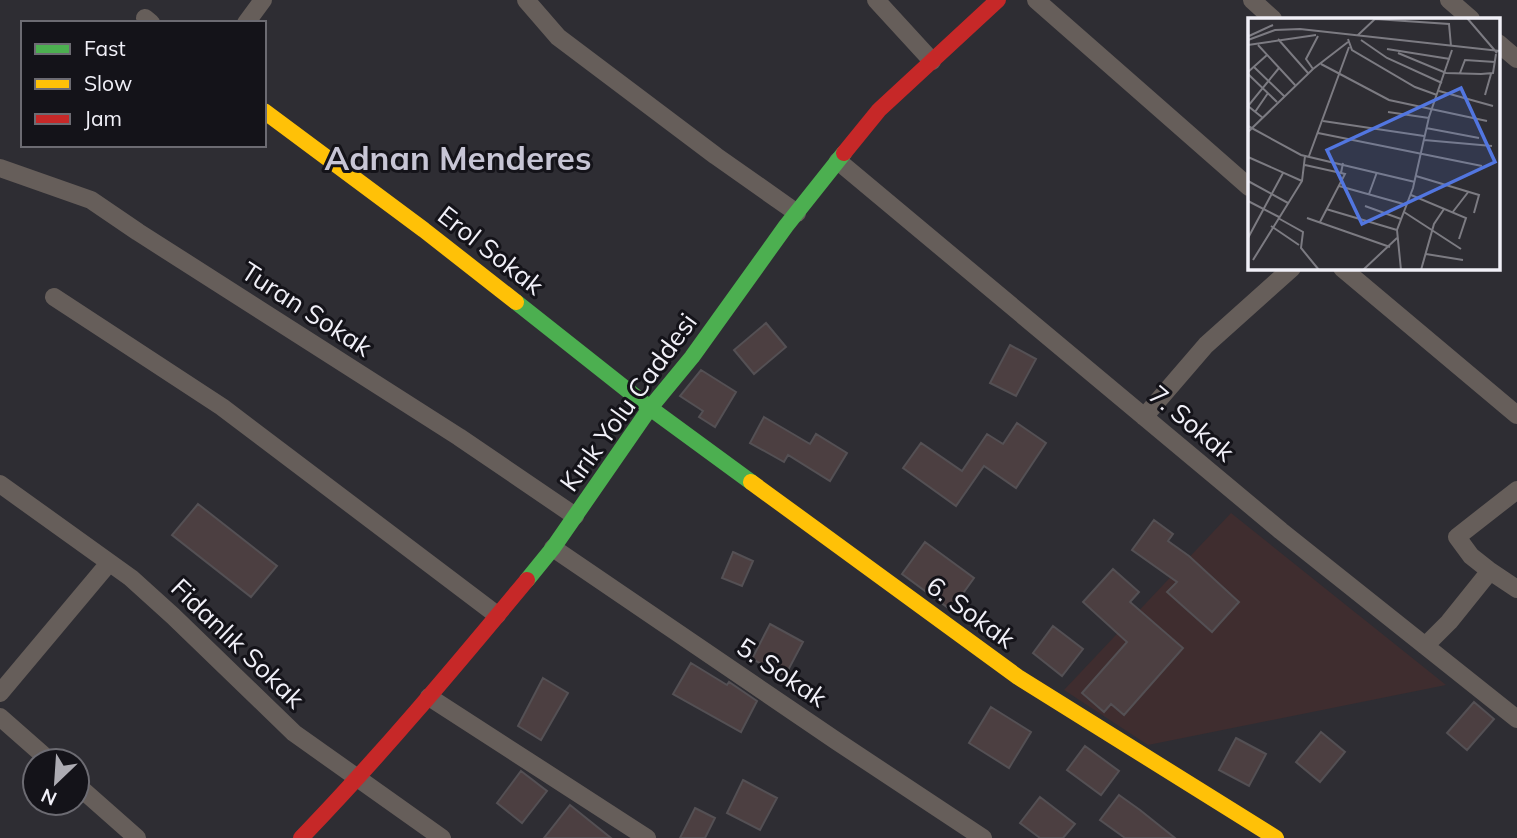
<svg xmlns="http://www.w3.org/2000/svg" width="1517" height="838" viewBox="0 0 1517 838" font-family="Mulish,sans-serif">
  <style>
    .education { fill: #3f2d2f }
    .building { fill: #4c3f41; stroke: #545054; stroke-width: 2 }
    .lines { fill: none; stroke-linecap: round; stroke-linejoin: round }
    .street { stroke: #665e5a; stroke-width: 18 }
    .fast { stroke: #4caf50; stroke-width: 16 }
    .slow { stroke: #ffc107; stroke-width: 16 }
    .jam { stroke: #c62828; stroke-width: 16 }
    .labels { text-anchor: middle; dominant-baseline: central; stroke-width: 6; stroke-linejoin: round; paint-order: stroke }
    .street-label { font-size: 26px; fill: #f1f0f8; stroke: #141319 }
    .district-label { font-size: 33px; font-weight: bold; fill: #c7c5d5; stroke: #141319 }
    .inset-road { fill: none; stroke: #7c7b82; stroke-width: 2 }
    .view { fill: #5276e0; fill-opacity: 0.15; stroke: #5276e0; stroke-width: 3.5 }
    .inset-edge { fill: none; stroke: #f1f0f8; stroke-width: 3.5 }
  </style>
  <rect width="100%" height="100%" fill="#2e2d33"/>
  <path class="education" d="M1231 513 1446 685 1148 745 1064 690Z"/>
  <path class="building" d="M766 323 786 347 754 374 734 350Z
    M1010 345 1036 359 1016 396 990 383Z
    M701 370 736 392 715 427 699 417 703 411 680 396Z
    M764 417 810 444 816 434 847 453 830 481 788 455 784 462 750 443Z
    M1017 423 1046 443 1016 488 984 466 956 506 903 468 921 443 962 471 987 434 1003 444Z
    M198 504 277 566 251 597 172 535Z
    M1154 520 1173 534 1168 541 1189 556 1239 602 1212 632 1167 592 1177 582 1132 550Z
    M925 542 974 578 951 610 902 574Z
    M733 552 753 561 742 586 722 578Z
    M1113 569 1139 592 1130 602 1183 648 1124 715 1111 704 1104 712 1082 693 1127 642 1083 602Z
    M770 624 803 642 785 676 752 659Z
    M1053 626 1083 649 1062 676 1033 653Z
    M691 663 727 685 729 682 757 701 741 732 673 694Z
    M543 678 568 693 541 740 518 726Z
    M1474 702 1494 719 1467 750 1447 733Z
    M991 707 1031 732 1009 768 969 743Z
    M1321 732 1345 752 1320 782 1296 762Z
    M1236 738 1266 754 1249 786 1219 770Z
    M1085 746 1119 771 1101 795 1067 770Z
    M521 771 547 791 522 823 497 803Z
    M743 780 777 798 760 830 727 813Z
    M1119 795 1140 810 1175 838H1125L1100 820Z
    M1040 797 1075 824 1063 838H1040L1020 823Z
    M570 805 611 838H544Z
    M695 808 715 818 705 838H680Z"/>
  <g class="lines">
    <path class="street" d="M526 0 558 37 716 156 797 213
      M876 0 932 61
      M1036 0 1249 187
      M1252 0 1273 19
      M1449 0 1471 19
      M145 18 151 23
      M246 23 263 0
      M1498 43 1517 59
      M838 161 1281 531 1517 719
      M0 168 91 200 138 232 459 437 575 516
      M1342 268 1517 415
      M54 297 222 407 497 615
      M1144 417 1206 345 1292 268
      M0 484 131 578 173 616 294 733 442 838
      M553 548 838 742 983 838
      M1490 571 1517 589
      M1425 646 1449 622 1490 571 1471 556 1457 537 1517 490
      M0 693 109 563
      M429 697 647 838
      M0 717 50 761
      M77 785 137 838"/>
    <path class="fast" d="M516 302 650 408 751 482
      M527 580 553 548 650 408 692 357 786 226 844 153"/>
    <path class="slow" d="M264 111 424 230 516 302
      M751 482 1018 677 1276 838"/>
    <path class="jam" d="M844 153 879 110 998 0
      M301 838C381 755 454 668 527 580"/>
  </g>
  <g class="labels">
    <g class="street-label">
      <text transform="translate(491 250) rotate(38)">Erol Sokak</text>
      <text transform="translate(307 309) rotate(33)">Turan Sokak</text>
      <text transform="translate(628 402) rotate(-54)">Kırık Yolu Caddesi</text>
      <text transform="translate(1192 423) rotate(40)">7. Sokak</text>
      <text transform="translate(971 612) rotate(36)">6. Sokak</text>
      <text transform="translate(238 643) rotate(44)">Fidanlık Sokak</text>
      <text transform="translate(782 672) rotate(34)">5. Sokak</text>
    </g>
    <g class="district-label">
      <text x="458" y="157">Adnan Menderes</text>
    </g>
  </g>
  <g transform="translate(1248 18)">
    <rect width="252" height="252" fill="#2e2d33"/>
    <path class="inset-road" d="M219 0 249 35M127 1 201 6 203 28M110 17 128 0M1 18 25 7M30 21 60 55M100 21 104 32 167 69 189 77M0 22 27 12 52 11 252 33M113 22 139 40 194 65M0 27 68 17M10 27 47 67M139 31 202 41M150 35 198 55 233 56 245 55 248 36M73 46 141 82 239 103M6 49 36 78M65 51 58 41 70 18M0 54 19 37M212 55 217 42 247 44M0 56 29 84M191 73 245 88M237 77 243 56M7 94 20 75M140 94 181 100M15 100 0 88 31 50M75 103 176 118M0 108 53 137 167 164M178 110 231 120M0 114 65 51 100 24M70 115 234 148M176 122 244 128M61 138 101 29M0 139 54 163M57 147 93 155M168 158 231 177 226 195M0 163 40 185M91 168 159 187M121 176 129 154M163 177 218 200 211 221M0 183 31 199M117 188 153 201M78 191 149 212M156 194 213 231M204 195 221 173M30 200 55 214 53 230 71 252M59 200 142 229M72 204 97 156 93 155 95 145M23 208 51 227M0 220 35 155M178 236 215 242M5 242 54 163 57 138M115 252 149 220M153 252 149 212 165 170 181 99 204 32M173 252 186 206 196 191"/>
    <path class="view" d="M213 70 247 144 114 206 79 132Z"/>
    <rect width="252" height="252" class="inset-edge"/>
  </g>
  <rect x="21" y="21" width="245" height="126" fill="#141319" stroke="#6c6b72" stroke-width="2"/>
  <rect x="35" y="44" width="35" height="10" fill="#4caf50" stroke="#6c6b72" stroke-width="2"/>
  <text x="84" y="56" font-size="21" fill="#f1f0f8">Fast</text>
  <rect x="35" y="79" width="35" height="10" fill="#ffc107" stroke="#6c6b72" stroke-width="2"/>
  <text x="84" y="91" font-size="21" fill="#f1f0f8">Slow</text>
  <rect x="35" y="114" width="35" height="10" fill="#c62828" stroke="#6c6b72" stroke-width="2"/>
  <text x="84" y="126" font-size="21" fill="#f1f0f8">Jam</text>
  <g transform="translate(56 782) rotate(205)"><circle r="33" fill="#141319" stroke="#6c6b72" stroke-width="2"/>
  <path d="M0-5L12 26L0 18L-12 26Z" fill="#adacb3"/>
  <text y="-10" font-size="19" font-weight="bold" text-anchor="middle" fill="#f1f0f8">N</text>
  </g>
</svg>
